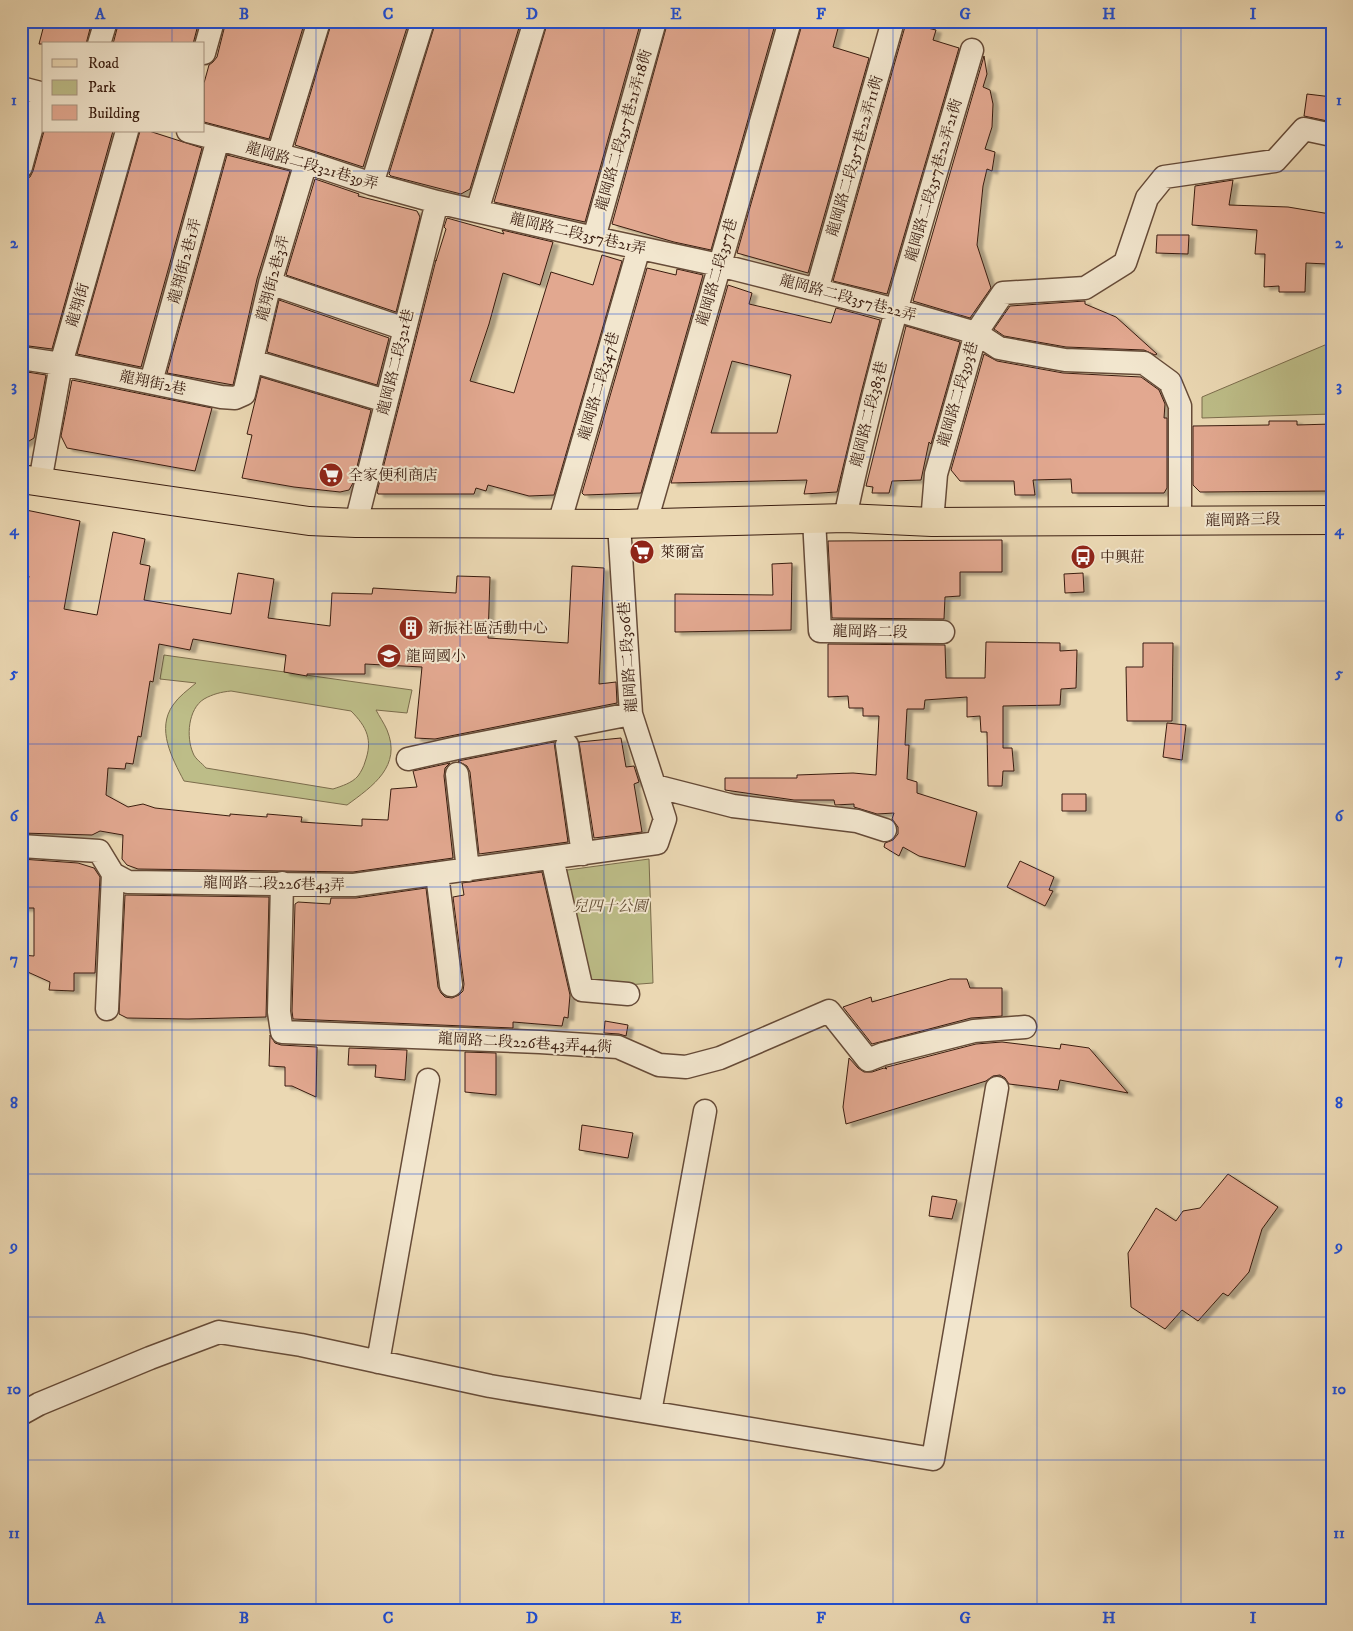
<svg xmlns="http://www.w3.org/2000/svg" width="1353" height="1631" viewBox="0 0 1353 1631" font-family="'IM FELL DW Pica','Noto Serif TC',serif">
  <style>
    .green { fill: #bdbd88; stroke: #7b6c4c; fill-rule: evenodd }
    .building { fill: #e2a890; stroke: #391c0f; fill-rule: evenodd; filter: url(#shadow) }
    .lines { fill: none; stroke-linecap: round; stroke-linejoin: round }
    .minor-casing { stroke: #664b38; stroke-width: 25 }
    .major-casing { stroke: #391c0f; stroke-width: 30 }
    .minor { stroke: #f2e6ce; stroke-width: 22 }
    .major { stroke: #ebd8b3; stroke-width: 28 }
    .grid { fill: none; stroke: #1d4ed8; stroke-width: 1; stroke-opacity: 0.55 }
    .labels { text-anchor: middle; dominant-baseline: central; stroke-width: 4; stroke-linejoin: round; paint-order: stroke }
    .street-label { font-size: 15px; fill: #391c0f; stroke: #f2e6ce }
    .poi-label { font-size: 15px; fill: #391c0f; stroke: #f2e6ce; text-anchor: start }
    .park-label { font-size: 15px; font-style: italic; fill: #614c33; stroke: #f2e6ce }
    .neatline { fill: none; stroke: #1d4ed8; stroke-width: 2 }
    .grid-label { font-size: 16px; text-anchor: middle; font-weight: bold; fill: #1d4ed8 }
  </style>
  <defs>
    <filter id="shadow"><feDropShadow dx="5.5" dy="3" stdDeviation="1" flood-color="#0004"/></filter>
  </defs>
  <rect width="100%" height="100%" fill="#ebd8b3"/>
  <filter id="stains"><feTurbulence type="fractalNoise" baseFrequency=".004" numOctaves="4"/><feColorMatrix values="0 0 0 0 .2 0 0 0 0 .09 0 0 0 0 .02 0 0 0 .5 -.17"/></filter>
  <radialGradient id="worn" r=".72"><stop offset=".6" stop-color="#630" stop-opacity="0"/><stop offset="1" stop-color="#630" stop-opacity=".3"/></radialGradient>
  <path class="green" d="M1332 342V414L1202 418V397Z
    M164 655 412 690 407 713 376 710C379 716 384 723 387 730 402 766 373 786 347 805L184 781C172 758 156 729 173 705 179 696 188 690 196 683L160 679ZM231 691 351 711C367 727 373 740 365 762 364 766 361 772 358 776 352 783 342 786 333 789L206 768C202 763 195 759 193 753 186 737 188 709 204 699 213 694 221 692 231 691Z
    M649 859 653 983 601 987 584 974 560 871Z"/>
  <path class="building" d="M45 21H92L86 44H39Z
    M119 21H199L193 44H113Z
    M226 21H305L269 139 204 122V83L209 65 213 62 217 57Z
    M332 21H409L363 167 295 145Z
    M436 21H521L470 189 461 194 391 176 389 174Z
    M548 21H641L585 222 494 202Z
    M668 21H776L711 250 674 242 612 224Z
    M803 21H840L833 47 869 58 808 273 737 253Z
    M906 23 936 30 933 40 959 48 887 294 833 281Z
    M984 56 987 74 983 87 990 90 993 104 992 127 985 149 995 152 992 171 987 169 983 186 977 245 991 288 970 318 913 301Z
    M1307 94 1332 97V122L1304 116Z
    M44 131H113L52 349 21 345V180L30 177 33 171Z
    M140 131H149L202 148 141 367 77 354Z
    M227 155 290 171 257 279 233 385 167 373Z
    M315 179 359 194 358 196 417 211 420 217 396 312 286 275Z
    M1233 180 1229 205 1288 207 1330 214 1327 264 1306 263 1305 292H1279V286L1264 287 1265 254H1255L1257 230 1192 225 1195 186Z
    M447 218 504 234 502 230 553 242 540 285 503 273 489 324 470 381 514 393 551 272 593 285 602 255 622 261 554 495 529 496 488 485 486 491 476 488 474 494H378L377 492 436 260V261L446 229 444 227Z
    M1157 235H1189L1188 254 1156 253Z
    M647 268 676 275 677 269 703 275 641 493 584 495 582 493Z
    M728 285 752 293 749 304 831 323 836 308 880 320 860 397 837 492 804 494 807 480 671 483ZM732 361 791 375 777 433H711Z
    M279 300 389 338 377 385 267 352Z
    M1085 301V304L1116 317 1157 354 1155 355 1144 350 1066 347 1004 336 994 329 1010 306Z
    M906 326 960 342 931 444 929 442 921 480 892 481 889 493H872L873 487 866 486Z
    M984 354 997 361 1063 373 1141 377 1159 390 1165 404 1164 418H1167V488L1164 493H1072L1071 479 1033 480 1035 495H1015L1014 481H960L951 470Z
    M21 371 46 375 34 438 21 446Z
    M261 377 371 410 353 483 349 490 340 492 294 487 242 478 252 435 247 434Z
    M72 380 212 408 195 471 67 448 61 436Z
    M1269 421H1297V425L1332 424V491L1200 492 1193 485V426L1269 425Z
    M21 509 80 521 64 609 97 615 113 532 145 539 140 564 150 566 144 600 231 614 238 573 274 579 268 618 330 626 332 593 372 594 373 588 456 593 457 576 490 577 488 638 568 643 572 566 604 568 599 684 616 682 617 703 435 739 415 738 422 667 365 664V674H307V676L284 672 286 655 193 639 190 650 159 644 153 682 150 681 141 737 138 736 133 764 126 763 125 769 108 768 106 795 128 807 143 804 155 808 230 816V814L267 817V814L302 817 301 822 362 826V819L388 820 391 789 417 787 413 771 450 763 445 768 444 776 453 858 353 872 138 869 127 865 122 859 123 835 100 831 92 835 21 833V733H23L27 697H23L25 676 21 675V673L28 619 21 617 29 576 21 575Z
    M1002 540V572H960V596L945 597 944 619 832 618 828 541Z
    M792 563 791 630 675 632V594L773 595 772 564Z
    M1083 573 1084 592 1065 593 1064 574Z
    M986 642 1060 643V651L1077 650 1076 688 1061 689 1060 705 1003 706V748H1012L1014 771H1003L1002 786H988L987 732H981L980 716 967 717V697L925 700 924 709H907L905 745H909L907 779 917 782V793L977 812 965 867 919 856 903 847 899 856 884 847 885 843 893 840 898 834V827L892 819 894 813 877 814 854 807V804L835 805 834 800H794L725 790V778H797V775L853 773 876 775 879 716H863V708H849L848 696 828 697V644L945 645 946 678H985Z
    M1143 643H1173L1172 721H1127L1126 667H1143Z
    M1167 723 1186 725 1182 760 1163 757Z
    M621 738 626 767 634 766 639 782 634 784 642 832 594 838 579 742Z
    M554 742 568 842 479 854 470 772 467 766 458 761Z
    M1062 794H1086V811H1062Z
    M21 859 78 863 94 868 100 877 95 973H74V991L49 990 50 982 21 969V955L34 956V908H21Z
    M1020 861 1054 877 1049 890 1053 891 1045 906 1007 887Z
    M542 872 570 995 568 1018 564 1017 562 1026 513 1022V1028L293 1019 292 1011 295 904 298 902 330 904 331 898H356L426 888 438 987 441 993 445 997 452 998 459 995 463 991 464 984 453 897 464 895 462 883Z
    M125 895 269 897 266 1017 188 1019 127 1018 119 1014Z
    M950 979H967L970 988H1002V1016L971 1018 872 1044 843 1007 871 997 872 1002Z
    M605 1021 628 1025 626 1036 619 1034 604 1033Z
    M270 1035 275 1043 281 1045 317 1047 316 1097 292 1086H285V1067L269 1066Z
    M1002 1042 1060 1049 1061 1044 1089 1048 1128 1093 1060 1080 1058 1090 1009 1084 1005 1078 1000 1075 993 1076 986 1081 846 1124 843 1107 849 1058 858 1068 864 1072H872L884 1068 887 1069 885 1067H887L976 1044Z
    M349 1048 407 1050 405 1080 375 1077 376 1065H348Z
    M465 1052 496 1053V1095L465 1092Z
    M582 1125 633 1133 628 1158 579 1150Z
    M1228 1174 1278 1207 1262 1229 1249 1272 1228 1296 1223 1293 1198 1321 1182 1310 1165 1329 1131 1307 1128 1253 1156 1208 1176 1221 1183 1211 1200 1208Z
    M932 1196 957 1200 952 1219 929 1216Z"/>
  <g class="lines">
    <defs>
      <path id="minor" d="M99 44 106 21
        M204 53 213 21
        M21 88 44 94
        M188 131 306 162 372 184 437 202 594 238 719 265 896 310 976 333 999 348 1065 360 1144 363 1170 382 1180 406V521
        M278 155 319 21
        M21 167 41 93
        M372 184 423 21
        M477 211 535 21
        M594 238 655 21
        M270 283 405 329
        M817 290 893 21
        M21 358 61 364 221 397 235 398 244 394 270 283 306 162
        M252 361 386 401
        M151 382 218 139
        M40 482 61 364 127 131
        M845 518C878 360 927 205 972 50
        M814 519 820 631 943 632
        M646 522 790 21
        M932 522 936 474 976 333 1003 293 1085 288 1125 263 1147 198 1164 177 1275 161 1304 129 1332 135
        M356 523 437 202
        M559 524 639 248
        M567 745 583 854
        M408 759 457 748 631 714
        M457 774 468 870
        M655 786 733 806 857 821 885 830
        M21 846 99 851 113 874 128 882 354 885 657 843 665 819 631 714 619 524
        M552 858 582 990 628 994
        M437 874 451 985
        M282 883 279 1012 282 1032 540 1042 618 1047 659 1065 686 1067 720 1058 829 1011 868 1060 883 1054 974 1031 1025 1027
        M107 1009 113 874
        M378 1362 428 1080
        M650 1412 705 1111
        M21 1414 39 1404 150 1358 219 1332 301 1345 490 1386 933 1459 997 1088"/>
      <path id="major" d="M21 479 309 521 356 523 619 524 845 518 932 522 1332 520"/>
    </defs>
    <use href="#minor" class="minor-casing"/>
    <use href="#major" class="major-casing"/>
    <use href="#minor" class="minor"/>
    <use href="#major" class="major"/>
  </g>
  <path class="grid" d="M172 21V44M316 21V1610M460 21V1610M604 21V1610M749 21V1610M893 21V1610M1037 21V1610M1181 21V1610M172 131V1610M21 171H1332M21 314H1332M21 457H1332M21 601H1332M21 744H1332M21 887H1332M21 1030H1332M21 1174H1332M21 1317H1332M21 1460H1332"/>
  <defs>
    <symbol id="supermarket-disc" viewBox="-11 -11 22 22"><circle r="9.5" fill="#8f2418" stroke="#f2e6ce"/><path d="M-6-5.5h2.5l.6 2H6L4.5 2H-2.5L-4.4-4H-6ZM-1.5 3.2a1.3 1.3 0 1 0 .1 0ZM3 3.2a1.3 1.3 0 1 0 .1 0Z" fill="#fff"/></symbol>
    <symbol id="bus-disc" viewBox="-11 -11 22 22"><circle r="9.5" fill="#8f2418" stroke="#f2e6ce"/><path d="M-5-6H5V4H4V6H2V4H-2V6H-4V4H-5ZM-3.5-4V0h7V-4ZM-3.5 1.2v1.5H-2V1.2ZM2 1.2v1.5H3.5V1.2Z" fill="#fff"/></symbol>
    <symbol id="building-disc" viewBox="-11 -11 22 22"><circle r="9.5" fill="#8f2418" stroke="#f2e6ce"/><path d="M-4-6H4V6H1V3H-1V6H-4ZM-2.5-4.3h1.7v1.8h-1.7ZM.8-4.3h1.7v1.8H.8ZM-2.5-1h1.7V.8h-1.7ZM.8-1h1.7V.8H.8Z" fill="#fff"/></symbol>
    <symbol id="school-disc" viewBox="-11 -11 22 22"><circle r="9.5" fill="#8f2418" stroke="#f2e6ce"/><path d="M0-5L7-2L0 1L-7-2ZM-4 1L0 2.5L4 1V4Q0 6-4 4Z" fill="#fff"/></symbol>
  </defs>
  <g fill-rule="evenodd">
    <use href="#supermarket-disc" x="317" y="461" width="28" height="28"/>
    <use href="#supermarket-disc" x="628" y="538" width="28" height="28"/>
    <use href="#bus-disc" x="1069" y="543" width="28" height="28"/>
    <use href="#building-disc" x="397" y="614" width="28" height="28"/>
    <use href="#school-disc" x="375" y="642" width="28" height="28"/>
  </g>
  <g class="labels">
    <g class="street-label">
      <text transform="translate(624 130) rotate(-74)">龍岡路二段357巷21弄18衖</text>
      <text transform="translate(855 156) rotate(-74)">龍岡路二段357巷22弄11衖</text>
      <text transform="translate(312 166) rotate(16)">龍岡路二段321巷39弄</text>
      <text transform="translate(934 180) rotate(-74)">龍岡路二段357巷22弄21衖</text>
      <text transform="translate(578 234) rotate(13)">龍岡路二段357巷21弄</text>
      <text transform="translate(185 261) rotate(-75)">龍翔街2巷1弄</text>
      <text transform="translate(717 272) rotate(-74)">龍岡路二段357巷</text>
      <text transform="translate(273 278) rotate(-75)">龍翔街2巷3弄</text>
      <text transform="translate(848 298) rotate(15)">龍岡路二段357巷22弄</text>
      <text transform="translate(78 305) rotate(-74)">龍翔街</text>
      <text transform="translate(396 362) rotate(-76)">龍岡路二段321巷</text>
      <text transform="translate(153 383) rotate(12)">龍翔街2巷</text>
      <text transform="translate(599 386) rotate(-74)">龍岡路二段347巷</text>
      <text transform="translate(958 394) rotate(-74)">龍岡路二段393巷</text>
      <text transform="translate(869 414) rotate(-76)">龍岡路二段383巷</text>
      <text transform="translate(1243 520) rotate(-1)">龍岡路三段</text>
      <text transform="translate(870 632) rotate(1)">龍岡路二段</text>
      <text transform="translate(628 657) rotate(-94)">龍岡路二段306巷</text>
      <text transform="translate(274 884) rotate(1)">龍岡路二段226巷43弄</text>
      <text transform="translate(525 1043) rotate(3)">龍岡路二段226巷43弄44衖</text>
    </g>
    <g class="poi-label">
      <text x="348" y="475">全家便利商店</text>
      <text x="660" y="552">萊爾富</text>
      <text x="1100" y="557">中興莊</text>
      <text x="428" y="628">新振社區活動中心</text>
      <text x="406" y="656">龍岡國小</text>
    </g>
    <g class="park-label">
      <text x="610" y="906">兒四十公園</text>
    </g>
  </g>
  <rect width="1353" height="1631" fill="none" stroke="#ebd8b3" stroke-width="55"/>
  <rect x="42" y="42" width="162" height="90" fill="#f2e6ce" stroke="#a89582"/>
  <rect x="52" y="59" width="25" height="8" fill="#ebd8b3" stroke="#a89582"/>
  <text x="88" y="68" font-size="15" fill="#391c0f">Road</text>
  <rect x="52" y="80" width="25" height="15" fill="#bdbd88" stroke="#a89582"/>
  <text x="88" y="92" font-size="15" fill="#391c0f">Park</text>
  <rect x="52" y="105" width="25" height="15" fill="#e2a890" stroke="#a89582"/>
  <text x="88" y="118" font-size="15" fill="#391c0f">Building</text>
  <rect x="28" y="28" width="1298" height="1576" class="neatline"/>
  <g class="grid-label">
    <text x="100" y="19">A</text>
    <text x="244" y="19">B</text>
    <text x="388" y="19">C</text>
    <text x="532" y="19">D</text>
    <text x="676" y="19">E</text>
    <text x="821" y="19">F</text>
    <text x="965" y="19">G</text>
    <text x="1109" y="19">H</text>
    <text x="1253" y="19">I</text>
    <text x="14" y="105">1</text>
    <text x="1339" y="105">1</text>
    <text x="14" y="248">2</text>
    <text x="1339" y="248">2</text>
    <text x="14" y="391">3</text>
    <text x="1339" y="391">3</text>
    <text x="14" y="535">4</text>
    <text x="1339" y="535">4</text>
    <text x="14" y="678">5</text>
    <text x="1339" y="678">5</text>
    <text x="14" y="821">6</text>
    <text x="1339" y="821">6</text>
    <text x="14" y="964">7</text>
    <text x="1339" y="964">7</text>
    <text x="14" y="1108">8</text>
    <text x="1339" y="1108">8</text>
    <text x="14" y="1251">9</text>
    <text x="1339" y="1251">9</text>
    <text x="14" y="1394">10</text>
    <text x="1339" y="1394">10</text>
    <text x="14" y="1538">11</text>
    <text x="1339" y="1538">11</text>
    <text x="100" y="1623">A</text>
    <text x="244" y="1623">B</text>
    <text x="388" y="1623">C</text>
    <text x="532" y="1623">D</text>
    <text x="676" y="1623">E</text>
    <text x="821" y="1623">F</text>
    <text x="965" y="1623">G</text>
    <text x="1109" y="1623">H</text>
    <text x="1253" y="1623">I</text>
  </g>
  <rect width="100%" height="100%" filter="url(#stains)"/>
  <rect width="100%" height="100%" fill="url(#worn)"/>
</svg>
